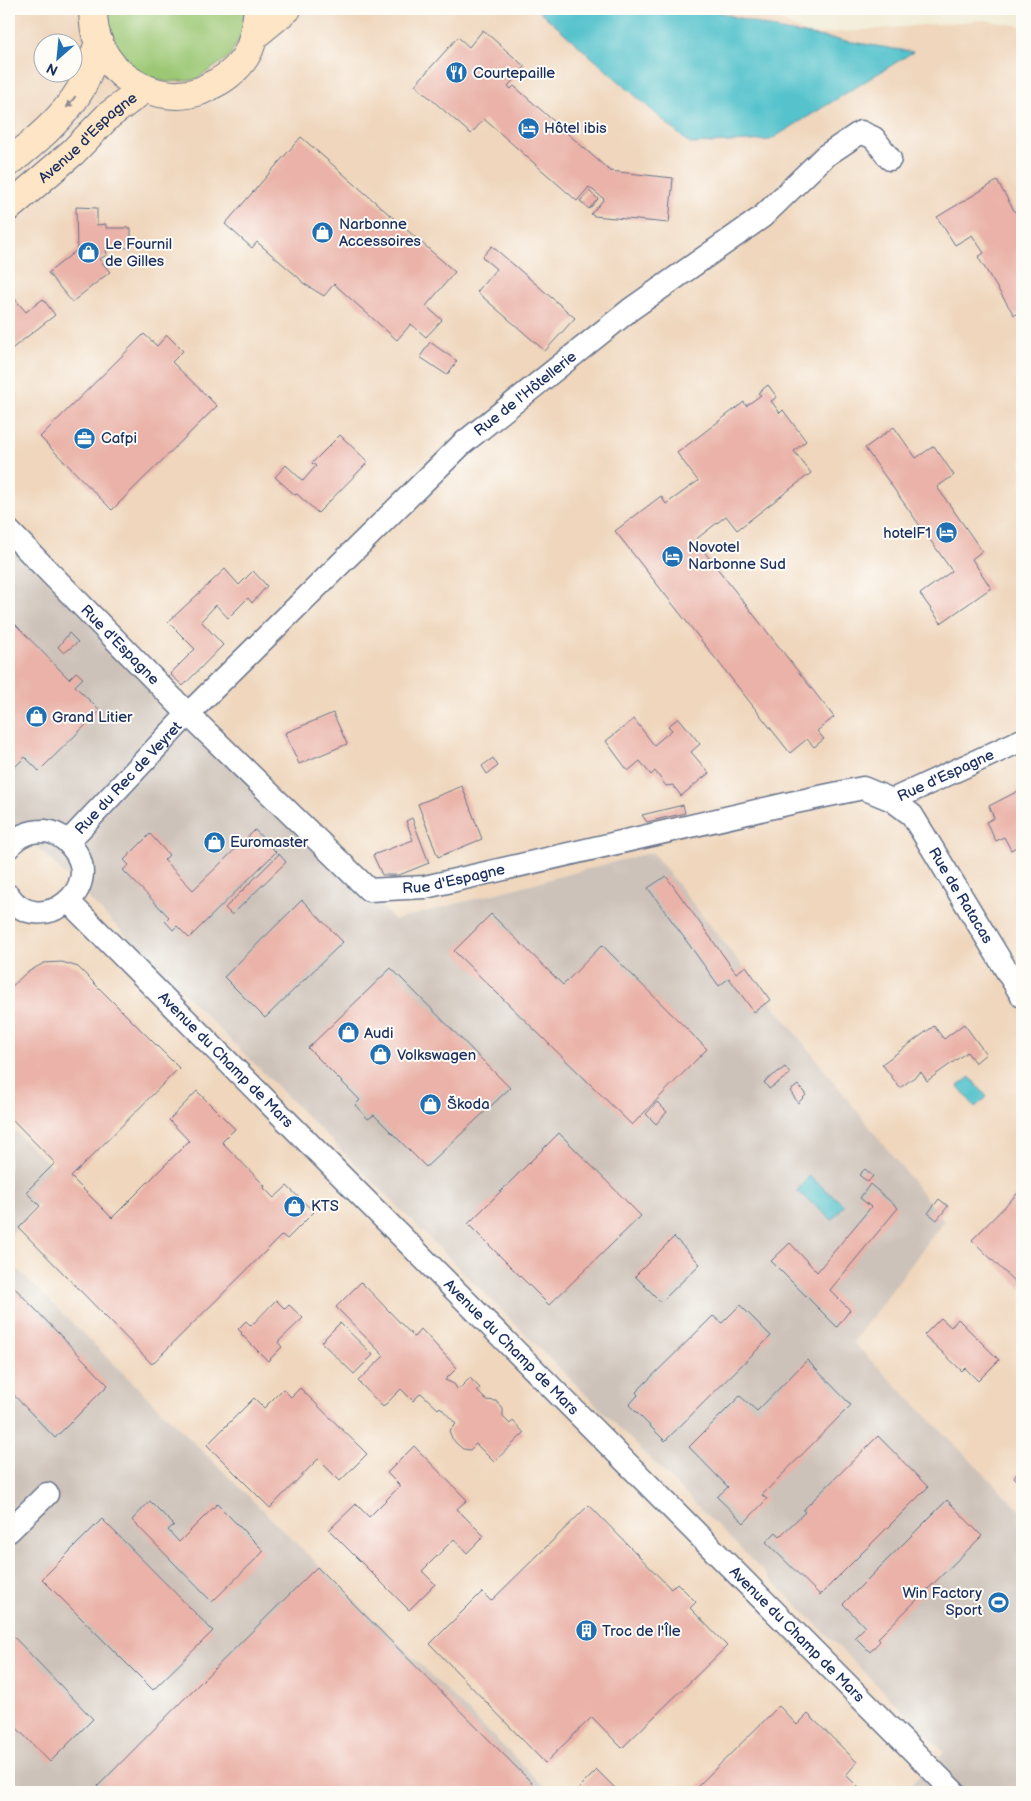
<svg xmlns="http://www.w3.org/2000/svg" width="1031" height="1801" viewBox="0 0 1031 1801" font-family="'Balsamiq Sans',sans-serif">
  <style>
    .built { fill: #efd6bc; fill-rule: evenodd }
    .industrial { fill: #cdc2b9 }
    .green { fill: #9cc875; stroke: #5c7c6a }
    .water { fill: #54c2cc; stroke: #387895 }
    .building { fill: #eab2a8 }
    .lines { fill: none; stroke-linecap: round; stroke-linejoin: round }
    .minor-casing { stroke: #667289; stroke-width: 25 }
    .secondary-casing { stroke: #667289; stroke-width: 30 }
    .minor { stroke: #fff; stroke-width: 22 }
    .secondary { stroke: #fde5c5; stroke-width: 28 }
    .oneway { fill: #8c8a92 }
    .labels { text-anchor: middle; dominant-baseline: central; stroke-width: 4; stroke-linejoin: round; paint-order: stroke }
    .poi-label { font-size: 15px; fill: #1b2f5e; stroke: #fdfcf7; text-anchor: start }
    .street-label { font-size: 15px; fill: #1b2f5e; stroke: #fdfcf7 }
  </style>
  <rect width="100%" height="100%" fill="#fdfcf7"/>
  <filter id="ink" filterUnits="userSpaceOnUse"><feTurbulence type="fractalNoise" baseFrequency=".02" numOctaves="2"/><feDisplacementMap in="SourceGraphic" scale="10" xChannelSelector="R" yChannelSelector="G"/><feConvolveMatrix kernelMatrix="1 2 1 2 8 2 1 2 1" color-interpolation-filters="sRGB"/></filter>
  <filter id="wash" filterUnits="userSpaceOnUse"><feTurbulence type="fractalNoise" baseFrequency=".0096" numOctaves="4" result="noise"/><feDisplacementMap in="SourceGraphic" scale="20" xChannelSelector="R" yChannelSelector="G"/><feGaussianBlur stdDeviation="1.12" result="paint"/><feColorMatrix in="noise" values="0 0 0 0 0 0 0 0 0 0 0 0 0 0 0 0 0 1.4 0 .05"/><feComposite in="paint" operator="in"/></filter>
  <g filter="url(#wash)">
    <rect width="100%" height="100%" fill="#f2edd8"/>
    <path class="built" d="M9 9H759L809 35 984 20 1022 26V1512L853 1342 652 852 395 920 9 544ZM42 42H72V72H42Z
      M9 819 944 1752 903 1792H550L9 1261V1238L60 1175 9 1125Z"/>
    <path class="industrial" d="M9 544 395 920 652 852 944 1221 853 1342 1022 1512V1792H903L944 1752 9 819Z
      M9 1125 60 1175 9 1238Z
      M9 1261 550 1792H9Z"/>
    <path class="green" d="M108 9H245L243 32 229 57 195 80 166 82 149 77 129 65 118 51 107 21Z"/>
    <path class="water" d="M537 9H708L780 30 913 52 770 140 690 144Z
      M970 1077 987 1097 975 1107 958 1086Z
      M809 1176 844 1205 832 1220 797 1191Z"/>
    <g id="blocks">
      <path class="building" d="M483 30 525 67 508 86 511 89 514 86 610 171 673 178 669 223 594 216 591 214 604 199 589 187 577 201 484 119 471 134 415 85 458 37 469 47Z
        M301 137 455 272 426 306 442 320 426 337 411 324 397 340 334 284 324 296 303 283 299 278 257 242 252 248 225 224Z
        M997 181 1022 224V321L1018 313 1014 315 978 257 984 253 972 235 955 245 937 217Z
        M589 191 598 199 589 209 580 201Z
        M76 207 97 208V225L106 224V228H131V248L106 247 107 255 99 259 110 272 72 302 48 273 77 250Z
        M492 246 575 318 545 351 477 292 496 269 482 257Z
        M14 298 26 312 43 299 55 315 9 351V303Z
        M144 334 157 346 167 335 183 351 172 362 217 406 112 510 40 437Z
        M430 342 457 361 447 375 420 357Z
        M768 385 777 397 771 401 780 413 783 410 806 441 794 451 811 473 737 530 726 516 695 540 834 717 817 731 824 739 814 747 807 739 790 753 615 531 661 496 666 504 698 481 677 453 744 402 746 406 761 395 758 393Z
        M894 427 916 458 934 446 954 475 937 487 982 551 972 559 991 588 941 623 920 594 952 571 865 448Z
        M340 435 368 462 318 513 297 494 295 495 275 477 286 465 303 481 316 466 312 463Z
        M225 569 239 585 253 571 267 586 252 603 248 598 228 618 216 605 201 621 223 645 183 686 170 674 195 649 168 622Z
        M9 618 69 679 76 672 83 678 75 686 100 711 39 771 25 757 9 773Z
        M69 633 78 642 64 653 58 647Z
        M333 713 347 744 299 764 285 733Z
        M679 718 700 744 691 752 709 773 681 796 673 785 666 786 655 771 651 775 640 761 628 771 606 741 634 719 654 745 672 730 668 726Z
        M493 758 498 766 487 774 482 766Z
        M462 786 482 839 438 857 418 804Z
        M1022 789V844L1011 850 1004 837 996 841 986 822 994 818 989 806Z
        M683 805 685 813 647 822 642 815Z
        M412 818 429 863 399 875H382L373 855 413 840 406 821Z
        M255 830 276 852 189 938 177 926 173 930 165 921 169 917 123 870 129 865 124 860 150 834 169 855 164 860 193 890Z
        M279 854 286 862 232 915 225 908Z
        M666 876 736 973 746 966 770 1000 754 1012 729 978 719 986 648 888Z
        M302 900 343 942 265 1018 224 977Z
        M491 914 563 985 602 945 707 1049 632 1125 454 951Z
        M62 962 78 967 179 1068 71 1177 112 1218 189 1141 169 1120 197 1091 235 1129 222 1142 265 1186 264 1188 274 1198 287 1186 314 1212 287 1239 282 1235 152 1364 19 1228 40 1206 26 1192 55 1163 9 1116V989L26 973 44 963Z
        M391 968 510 1088 426 1167 374 1115 368 1119 355 1105 360 1100 308 1048Z
        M964 1024 986 1054 975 1063 967 1052 927 1081 921 1072 900 1088 882 1064 934 1026 944 1039Z
        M785 1067 790 1074 769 1089 764 1082Z
        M798 1085 806 1095 798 1103 790 1091Z
        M657 1102 667 1112 656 1124 646 1114Z
        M559 1133 641 1216 549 1305 468 1224Z
        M865 1169 873 1176 868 1182 859 1175Z
        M870 1184 898 1208 830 1290 850 1310 837 1327 771 1261 790 1243 817 1272 871 1207 860 1198Z
        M1020 1191 1022 1193V1289L972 1240Z
        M939 1199 948 1206 937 1220 928 1213Z
        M674 1237 700 1264 661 1302 635 1276Z
        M9 1282 108 1385 55 1438 9 1390Z
        M361 1282 414 1337 421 1329 457 1368 445 1380 454 1384 458 1390 470 1378 480 1388 477 1391 486 1400 496 1401 503 1409V1417L510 1424 513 1421 524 1433 494 1462 476 1444 470 1450 463 1449 457 1444 452 1438 449 1431 456 1424 440 1407 438 1409 421 1393 413 1401 401 1389 383 1407 358 1381 384 1356 336 1307Z
        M276 1300 285 1309 289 1305 303 1318 278 1342 282 1347 268 1361 241 1334 242 1333 238 1329 246 1321 251 1326Z
        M740 1305 771 1336 665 1441 629 1405 638 1395 636 1392 713 1316 722 1323Z
        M941 1318 951 1327 958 1319 999 1360 978 1381 965 1368 962 1371 924 1335Z
        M340 1323 373 1355 354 1374 321 1342Z
        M807 1360 851 1405 762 1495 767 1499 744 1523 717 1497 728 1487 689 1447 740 1396 757 1411Z
        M300 1388 367 1454 340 1481 318 1459 270 1508 207 1445 254 1398 264 1408 283 1389 291 1397Z
        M878 1436 928 1487 820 1595 766 1542 776 1532 780 1536 805 1512 803 1510Z
        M414 1446 467 1500 457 1509 484 1536 467 1553 454 1539 422 1571 435 1584 409 1610 329 1530 356 1504 369 1517 400 1486 387 1473Z
        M1022 1468V1485L1014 1477Z
        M947 1500 982 1536 878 1638 880 1641 870 1652 855 1637 865 1627 843 1604Z
        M150 1501 174 1525 168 1530 179 1542 217 1504 264 1551 212 1602 132 1520Z
        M589 1505 671 1589 677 1583 696 1602 690 1608 727 1646 622 1748 592 1717 545 1763 430 1644 482 1592 491 1601Z
        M102 1519 213 1631 153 1690 42 1579Z
        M317 1567 541 1792H92L192 1691Z
        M9 1632 93 1719 50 1762 9 1720Z
        M779 1706 797 1725 808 1714 857 1762 846 1775 863 1792H692Z
        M597 1770 619 1792H575Z"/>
    </g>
  </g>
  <g filter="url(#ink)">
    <use href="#blocks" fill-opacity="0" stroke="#667289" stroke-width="1"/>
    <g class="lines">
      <defs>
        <g id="minor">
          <path id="s1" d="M9 531 188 714 369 890 425 887 791 803 863 788 892 800 1022 740"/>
          <path id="s2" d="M892 800 912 815 1022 996"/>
          <path id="s3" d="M68 842 188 714 462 444 631 309 762 217 825 156 861 132 874 138 890 159"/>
          <path d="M9 847C18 834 31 831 45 831 56 832 65 839 71 846 109 889 38 939 9 896"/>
          <path id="s4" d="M68 901 954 1792"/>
          <path d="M9 1531 47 1494"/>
        </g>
        <g id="secondary">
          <path d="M93 9C93 20 94 32 99 43 113 80 161 105 200 91 205 89 209 86 214 84 228 77 242 65 249 50 255 36 256 23 258 9"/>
          <path d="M254 36 287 9"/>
          <path d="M9 162C32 145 65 116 80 90 88 76 93 58 99 43"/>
          <path id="s5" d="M9 207 73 152 108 116 144 89"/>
        </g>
      </defs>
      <use href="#minor" class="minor-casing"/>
      <use href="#secondary" class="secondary-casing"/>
      <use href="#minor" class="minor"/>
      <use href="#secondary" class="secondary"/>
    </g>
    <defs><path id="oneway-solid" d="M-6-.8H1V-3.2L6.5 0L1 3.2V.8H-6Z" transform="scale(1.25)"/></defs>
    <use class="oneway" href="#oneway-solid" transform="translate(71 102) rotate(128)"/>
  </g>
  <defs>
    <symbol id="restaurant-disc" viewBox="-11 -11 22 22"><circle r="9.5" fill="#1f6fb2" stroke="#fdfcf7"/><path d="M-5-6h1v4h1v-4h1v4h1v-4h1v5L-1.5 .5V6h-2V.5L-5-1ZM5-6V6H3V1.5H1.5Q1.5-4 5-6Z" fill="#fff"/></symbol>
    <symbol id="hotel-disc" viewBox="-11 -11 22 22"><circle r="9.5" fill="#1f6fb2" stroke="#fdfcf7"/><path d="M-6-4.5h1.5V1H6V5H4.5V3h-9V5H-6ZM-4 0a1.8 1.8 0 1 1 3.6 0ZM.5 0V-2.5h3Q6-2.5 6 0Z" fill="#fff"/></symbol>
    <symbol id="shop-disc" viewBox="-11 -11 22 22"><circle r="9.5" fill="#1f6fb2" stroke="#fdfcf7"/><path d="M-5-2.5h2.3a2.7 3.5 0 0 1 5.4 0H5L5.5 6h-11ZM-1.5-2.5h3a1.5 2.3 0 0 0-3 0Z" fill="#fff"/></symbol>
    <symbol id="office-disc" viewBox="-11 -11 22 22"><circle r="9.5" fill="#1f6fb2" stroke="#fdfcf7"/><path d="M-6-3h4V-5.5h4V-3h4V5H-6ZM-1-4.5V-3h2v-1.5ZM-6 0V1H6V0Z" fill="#fff"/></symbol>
    <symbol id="stadium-disc" viewBox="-11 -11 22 22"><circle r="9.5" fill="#1f6fb2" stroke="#fdfcf7"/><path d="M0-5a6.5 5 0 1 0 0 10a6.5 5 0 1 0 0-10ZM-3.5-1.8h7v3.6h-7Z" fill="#fff"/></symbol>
    <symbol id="building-disc" viewBox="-11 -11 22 22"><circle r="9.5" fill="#1f6fb2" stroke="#fdfcf7"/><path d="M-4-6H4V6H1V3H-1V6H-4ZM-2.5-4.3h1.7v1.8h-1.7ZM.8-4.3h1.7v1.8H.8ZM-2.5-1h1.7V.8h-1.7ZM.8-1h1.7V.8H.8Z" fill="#fff"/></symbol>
  </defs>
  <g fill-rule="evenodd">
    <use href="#restaurant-disc" x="444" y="60" width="25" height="25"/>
    <use href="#hotel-disc" x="516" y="116" width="25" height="25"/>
    <use href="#shop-disc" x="310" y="220" width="25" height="25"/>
    <use href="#shop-disc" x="76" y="240" width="25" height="25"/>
    <use href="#office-disc" x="72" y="426" width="25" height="25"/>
    <use href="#hotel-disc" x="934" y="520" width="25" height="25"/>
    <use href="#hotel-disc" x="660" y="544" width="25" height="25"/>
    <use href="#shop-disc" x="24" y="704" width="25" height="25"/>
    <use href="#shop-disc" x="202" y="830" width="25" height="25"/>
    <use href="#shop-disc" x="336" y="1020" width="25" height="25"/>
    <use href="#shop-disc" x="368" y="1042" width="25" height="25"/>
    <use href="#shop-disc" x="418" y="1092" width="25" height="25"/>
    <use href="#shop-disc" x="282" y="1194" width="25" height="25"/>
    <use href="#stadium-disc" x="986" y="1590" width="25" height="25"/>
    <use href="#building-disc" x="574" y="1618" width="25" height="25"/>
  </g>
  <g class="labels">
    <g class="poi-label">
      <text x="473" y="73">Courtepaille</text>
      <text x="544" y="128">Hôtel ibis</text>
      <text x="339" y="224">Narbonne<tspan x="339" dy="17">Accessoires</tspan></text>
      <text x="105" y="244">Le Fournil<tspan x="105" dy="17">de Gilles</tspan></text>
      <text x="101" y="438">Cafpi</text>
      <text x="931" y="533" text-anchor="end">hotelF1</text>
      <text x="688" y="547">Novotel<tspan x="688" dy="17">Narbonne Sud</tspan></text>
      <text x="52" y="717">Grand Litier</text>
      <text x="230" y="842">Euromaster</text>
      <text x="364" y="1033">Audi</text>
      <text x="397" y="1055">Volkswagen</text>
      <text x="447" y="1104">Škoda</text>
      <text x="311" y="1206">KTS</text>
      <text x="982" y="1593" text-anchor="end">Win Factory<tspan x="982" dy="17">Sport</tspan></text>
      <text x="602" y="1631">Troc de l'Île</text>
    </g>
    <g class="street-label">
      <text stroke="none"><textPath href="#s5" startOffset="105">Avenue d'Espagne</textPath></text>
      <text stroke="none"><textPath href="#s3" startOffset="641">Rue de l'Hôtellerie</textPath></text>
      <text stroke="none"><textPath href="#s1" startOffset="159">Rue d'Espagne</textPath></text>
      <text stroke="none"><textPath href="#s1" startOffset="1104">Rue d'Espagne</textPath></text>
      <text stroke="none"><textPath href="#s3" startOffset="88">Rue du Rec de Veyret</textPath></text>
      <text stroke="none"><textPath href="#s1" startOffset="594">Rue d'Espagne</textPath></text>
      <text stroke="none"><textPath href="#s2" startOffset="119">Rue de Ratacas</textPath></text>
      <text stroke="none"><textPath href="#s4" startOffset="224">Avenue du Champ de Mars</textPath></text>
      <text stroke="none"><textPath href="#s4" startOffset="629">Avenue du Champ de Mars</textPath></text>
      <text stroke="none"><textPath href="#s4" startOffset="1034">Avenue du Champ de Mars</textPath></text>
    </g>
  </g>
  <rect width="1031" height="1801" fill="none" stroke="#fdfcf7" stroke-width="30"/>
  <g transform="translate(58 58) rotate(207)"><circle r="24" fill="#fdfcf7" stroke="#a3aaba"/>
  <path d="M0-4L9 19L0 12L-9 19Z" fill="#1f6fb2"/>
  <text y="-8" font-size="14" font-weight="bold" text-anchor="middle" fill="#1b2f5e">N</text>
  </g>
</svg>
